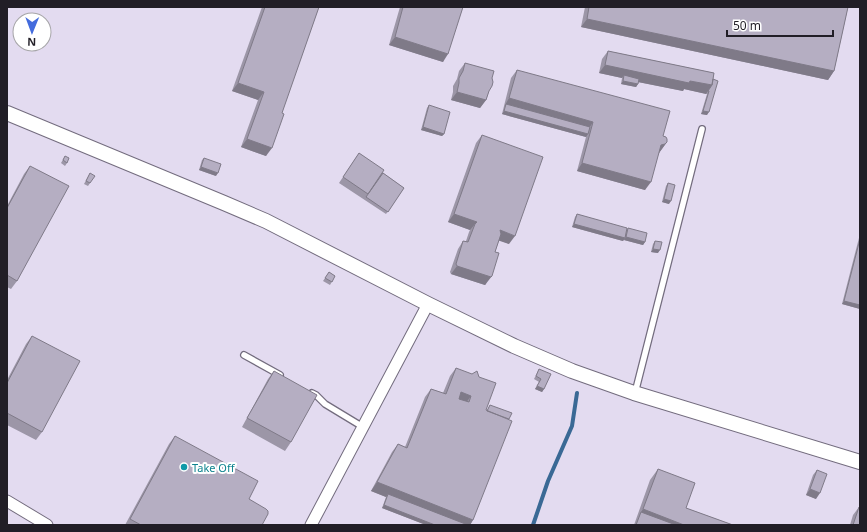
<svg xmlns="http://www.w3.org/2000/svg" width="867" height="532" viewBox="0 0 867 532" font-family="'Noto Sans',sans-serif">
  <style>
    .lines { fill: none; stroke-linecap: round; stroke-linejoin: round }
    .stream { stroke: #3a6995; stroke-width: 4 }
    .service-casing { stroke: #736c7e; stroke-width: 8 }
    .minor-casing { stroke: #736c7e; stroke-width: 13 }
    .tertiary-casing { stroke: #736c7e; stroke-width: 16 }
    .service { stroke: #fff; stroke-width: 5.5 }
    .minor { stroke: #fff; stroke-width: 11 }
    .tertiary { stroke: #fff; stroke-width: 14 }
    .wall { fill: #9c96a7 }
    .shaded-wall { fill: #7f7a88 }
    .building { fill: #b5aec2; stroke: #7f7a88; fill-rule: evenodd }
    .culture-dot { fill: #0f9aa8; stroke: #fff; stroke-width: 1.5 }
    .labels { text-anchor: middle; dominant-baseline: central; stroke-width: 4; stroke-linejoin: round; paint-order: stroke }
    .culture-label { font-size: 11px; fill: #0d838f; stroke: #fff; text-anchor: start }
  </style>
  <rect width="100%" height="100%" fill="#e3dbf0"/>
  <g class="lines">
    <path class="stream" d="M533 525 548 481 572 426 577 393"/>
    <defs>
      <path id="service" d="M244 355 280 375
        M312 393 316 395 325 404 363 427
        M635 393 702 129"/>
      <path id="minor" d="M7 501 47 525
        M311 525 428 304"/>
      <path id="tertiary" d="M7 113 224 203 266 221 428 304 514 346 572 371 634 393 860 462"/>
    </defs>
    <use href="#service" class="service-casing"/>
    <use href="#minor" class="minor-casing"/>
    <use href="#tertiary" class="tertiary-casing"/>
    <use href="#service" class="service"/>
    <use href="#minor" class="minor"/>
    <use href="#tertiary" class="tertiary"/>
  </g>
  <path class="wall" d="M262 7H319L266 156 241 147 258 100 232 91Z
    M400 7H463L443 62 389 45Z
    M585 7H848L834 71 828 80 581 27Z
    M608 51 714 73 707 115 701 114 707 94 684 89 683 91 638 82V84L636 87 621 84 622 78 599 73 602 59Z
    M465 63 489 91 486 100 480 108 451 100 453 92V86L457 79 459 71Z
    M517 70 663 136 667 142 659 153 645 190 577 171 586 137 502 114 511 78Z
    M429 105 444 134 442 136 421 130 427 108Z
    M482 135 509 244 499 240 495 252 486 284 485 285 451 274 450 272 458 249 463 241H466L469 232 470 230 448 222 476 143Z
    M359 153 383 173 404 188 386 214 339 183Z
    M65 156 67 163 65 166 61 163Z
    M204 158 216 176 199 170 202 160Z
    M30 166 17 281 11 289 7 287V206L24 174Z
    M90 173V183L88 186 84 184Z
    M668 183 669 204 662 202 666 186Z
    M577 214 627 231 628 228 645 242 643 245 624 240 625 234V238L623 241 572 227 575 217Z
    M860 234V309L842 304Z
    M655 241 658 253 651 252 653 244Z
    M329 272 335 276 330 285 323 281Z
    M32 336 42 432 36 440 7 425V380L26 344Z
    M456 368 486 410H487L490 405 473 520 470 525H426L382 508 386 497 371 491 392 452 398 444 405 447 425 397 431 389 443 393 450 376Z
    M539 369 544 389 542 392 535 389 539 382 534 379Z
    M274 371 291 442 285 451 242 427 268 379Z
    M175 436 249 499 262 525H125L169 444Z
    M658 469 686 508 733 525H634L650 480Z
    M817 470 816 499 806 495 813 475Z
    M859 507 860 525H850L853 515Z"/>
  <path class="shaded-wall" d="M587 19 834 71 828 80 581 27Z
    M395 37 448 54 443 62 389 45Z
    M605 65 690 81 712 85 706 94 684 89 683 91 623 79 624 75 622 78 599 73Z
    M623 81 638 84 636 87 621 84Z
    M238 83 264 92 258 100 232 91Z
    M457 92 486 100 480 108 451 100Z
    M509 98 593 122 588 130 506 104 504 107Z
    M504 111 588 134 586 137 502 114Z
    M703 111 709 112 707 115 701 114Z
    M423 127 444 134 442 136 421 130Z
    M247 139 272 148 266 156 241 147Z
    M667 142 659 153H655L661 145Z
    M582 163 651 182 645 190 577 171Z
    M201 167 218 173 216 176 199 170Z
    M664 199 671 201 669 204 662 202Z
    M454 214 477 222 475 224 470 230 448 222Z
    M574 224 625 238 623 241 572 227Z
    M500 230 515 236 509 244 494 239Z
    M626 237 645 242 643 245 624 240Z
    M653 249 660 250 658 253 651 252Z
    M457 266 492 276 485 285 451 274Z
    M844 301 860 305V309L842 304Z
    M537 386 544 389 542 392 535 389Z
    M461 392 471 396 465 404 455 401Z
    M377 482 473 520 470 525H458L388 494 386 497 371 491Z
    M810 489 820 493 816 499 806 495Z
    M384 505 435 525H426L382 508Z
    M643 509 684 525H649L641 512Z"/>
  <path class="building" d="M265 7H319L282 113 284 114 272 148 247 139 264 92 238 83Z
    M403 7H463L448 54 395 37Z
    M589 7H848L834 71 587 19Z
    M608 51 714 73 712 85 690 81 689 83 605 65Z
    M465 63 494 71 492 78 493 82 492 86 489 91 486 100 457 92 459 83V78L463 71Z
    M517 70 670 111 663 136 666 137 667 139V142L665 144 661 145 651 182 582 163 593 122 509 98Z
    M624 75 639 79 638 84 623 81Z
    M713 79 718 81 709 112 703 111 709 91H708L712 85Z
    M506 104 590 127 588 134 504 111Z
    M429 105 450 112 444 134 423 127Z
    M482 135 543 157 515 236 500 230 501 234 495 252 499 253 492 276 491 277 457 266 456 264 463 241 468 242 475 224 477 222 454 214Z
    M359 153 384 170 368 194 343 177Z
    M65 156 69 158 67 163 63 160Z
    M204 158 221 164 218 173 201 167Z
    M30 166 69 186 17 281 7 275V208Z
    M90 173 95 176 90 183 86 181Z
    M383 173 404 188 388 212 366 197Z
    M668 183 675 185 671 201 664 199Z
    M577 214 627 228 625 238 574 224Z
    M628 228 647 233 645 242 626 237Z
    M860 239V305L844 301Z
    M655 241 662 242 660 250 653 249Z
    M329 272 335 276 332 282 325 278Z
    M32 336 80 361 42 432 7 413V383Z
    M456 368 472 374 477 371 479 377 496 383 486 410 512 421 473 520 377 482 398 444 407 448 431 389 446 394ZM461 392 471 396 469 402 459 399Z
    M539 369 551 374 544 389 537 386 541 379 536 376Z
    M274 371 317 395 291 442 247 418Z
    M490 405 512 413 509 419 487 411Z
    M175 436 258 481 249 499 266 509 268 511V514L262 525H141L130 519Z
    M658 469 695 483 686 508 733 525H684L643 509Z
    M817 470 827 474 820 493 810 489Z
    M388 494 468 525H435L384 505Z
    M859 507H860V525H853Z
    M641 512 676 525H636Z"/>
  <circle class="culture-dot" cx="184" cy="467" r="4"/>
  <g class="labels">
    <g class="culture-label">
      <text x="192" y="467">Take Off</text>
    </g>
  </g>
  <rect width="867" height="532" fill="none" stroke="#211e26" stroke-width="16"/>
  <g transform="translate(32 32) rotate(181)"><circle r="19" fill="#ffffff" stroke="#a6a5a8"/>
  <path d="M0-3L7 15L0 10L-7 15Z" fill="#436bdd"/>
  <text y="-6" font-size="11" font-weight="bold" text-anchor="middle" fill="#211e26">N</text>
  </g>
  <path d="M727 30v6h106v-6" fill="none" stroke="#211e26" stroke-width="2"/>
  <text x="733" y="30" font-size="12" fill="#211e26" stroke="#ffffff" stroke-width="3" paint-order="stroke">50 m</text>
</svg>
